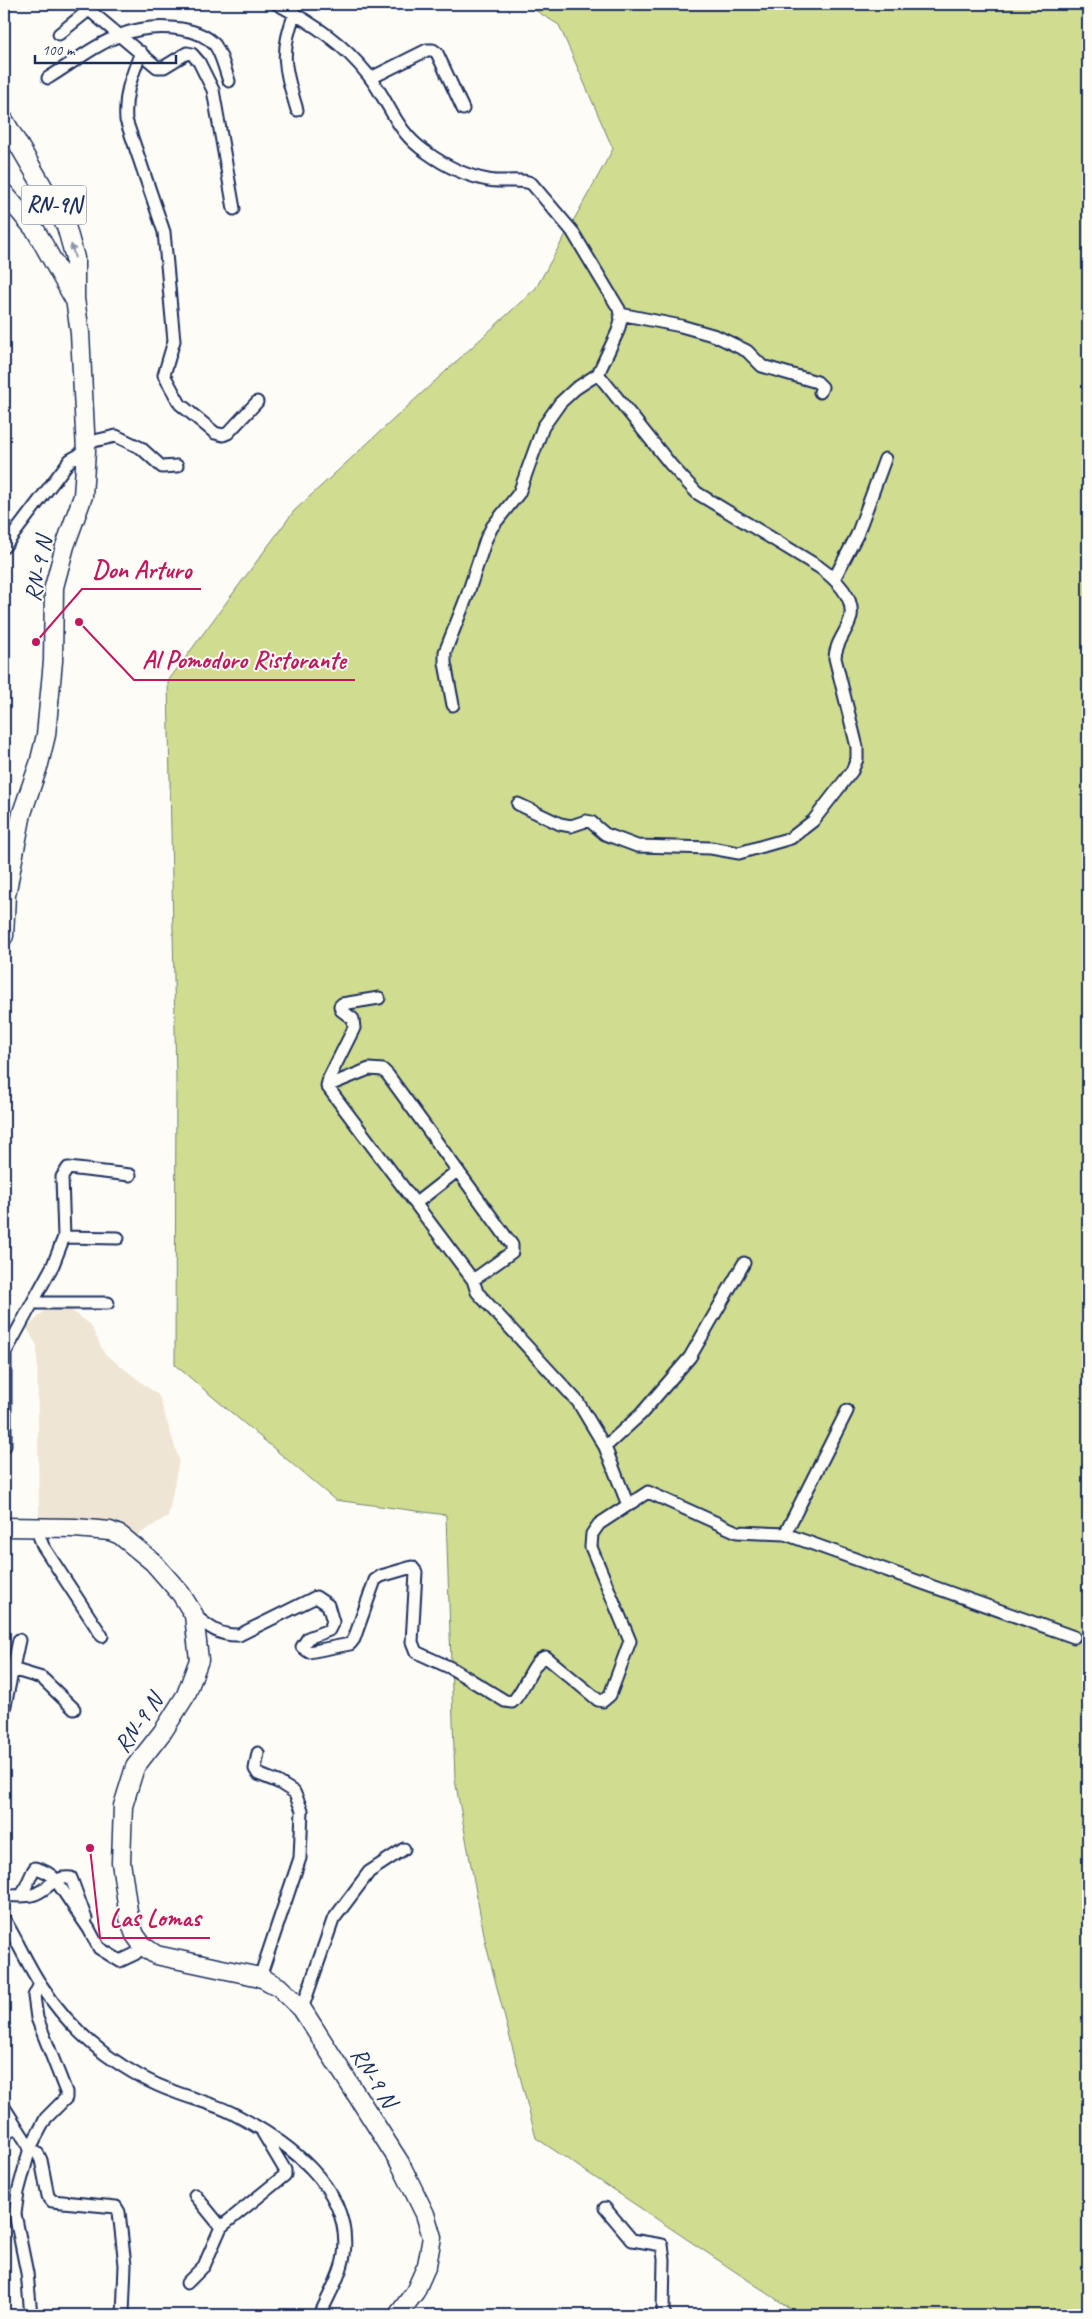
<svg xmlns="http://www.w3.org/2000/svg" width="1092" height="2319" viewBox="0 0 1092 2319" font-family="Caveat,sans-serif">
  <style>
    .built { fill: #efe5d4 }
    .green { fill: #d0dc8f; stroke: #768676 }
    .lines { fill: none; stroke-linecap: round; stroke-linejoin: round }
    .street-casing { stroke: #1b2f5e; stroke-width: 15 }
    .primary-casing { stroke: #1b2f5e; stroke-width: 21 }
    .street { stroke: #fdfcf7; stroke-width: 11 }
    .primary { stroke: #fdfcf7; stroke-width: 18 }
    .oneway { fill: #8c96aa }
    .labels { text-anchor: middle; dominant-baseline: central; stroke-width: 4; stroke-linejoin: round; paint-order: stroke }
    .shield { fill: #fdfcf7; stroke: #5f6c8c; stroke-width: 1 }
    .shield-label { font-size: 22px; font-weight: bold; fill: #1b2f5e }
    .street-label { font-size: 24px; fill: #1b2f5e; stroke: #fdfcf7 }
    .leader { fill: none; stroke: #c2185b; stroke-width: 2 }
    .callout-dot { fill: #c2185b; stroke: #fdfcf7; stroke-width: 2 }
    .callout-label { font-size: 25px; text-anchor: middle; font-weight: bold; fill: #c2185b; stroke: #fdfcf7; stroke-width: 4; stroke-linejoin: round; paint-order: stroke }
  </style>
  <rect width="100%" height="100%" fill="#fdfcf7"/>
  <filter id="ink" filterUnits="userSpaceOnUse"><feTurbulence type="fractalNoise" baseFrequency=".02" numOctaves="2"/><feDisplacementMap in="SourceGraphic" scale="10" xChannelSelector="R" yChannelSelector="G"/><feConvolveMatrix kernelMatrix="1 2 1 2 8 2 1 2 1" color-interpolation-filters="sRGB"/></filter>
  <g filter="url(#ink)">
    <path class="built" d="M69 1309 90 1324 104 1353 159 1396 179 1460 168 1516 136 1536 116 1529 39 1521 37 1346 27 1328 44 1311Z"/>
    <path class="green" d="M525 4H1088V2315H800L536 2138 486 1945 455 1780 446 1515 335 1500 175 1365 176 1079 168 681 294 511 536 288 613 149 559 25Z"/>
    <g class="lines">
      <defs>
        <path id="street" d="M82 4 157 67H164L187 53 192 54 199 62 213 90 234 209
          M277 4C314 24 343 43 369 76 390 103 396 132 426 152 444 165 466 176 488 180 500 183 524 178 532 184L572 231 619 309 621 320 618 331 598 374 575 389 560 403 543 427 519 493 492 527 486 539 467 596 445 652V663L453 705
          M295 13C279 54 285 69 297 110
          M59 34 90 9
          M141 52C132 76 124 93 126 120L164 232 174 341 164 375 180 404 215 433 223 435 228 433 257 402
          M48 78C93 50 124 20 181 29 193 31 207 36 215 45 222 55 225 70 229 81
          M371 78 427 50H433L437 53 463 109
          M620 314 681 326 716 336 747 351 762 366 817 382 822 387 820 392
          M85 443 116 436 141 448 162 467 177 466
          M4 547 70 460 86 451
          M834 579 857 535 885 459
          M518 804 560 824 571 826 586 821 591 822 605 834 637 846 711 848 739 853 791 838 813 821 852 771 857 759V747L835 658C835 646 843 636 848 625 860 601 837 580 819 567L697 493 671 465 598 374
          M379 998 342 1004 340 1006 341 1010 353 1019 354 1028 329 1078 327 1086 473 1280 477 1292 578 1402 605 1447 628 1505
          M327 1086 369 1069 383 1070 388 1075 512 1245V1252L473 1280
          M416 1203 457 1171
          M64 1237 118 1238
          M33 1303H108
          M4 1355 53 1265 64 1237 62 1177 68 1168 130 1175
          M5 1446V1353
          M605 1447 641 1414 690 1357 744 1263
          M36 1528 43 1546 102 1636
          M785 1534 847 1411
          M194 1615C209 1627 219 1636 239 1635L316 1597 328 1605 333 1622 329 1630 308 1638 302 1647 309 1652 350 1644 354 1639 375 1580 381 1576 412 1567 416 1572 412 1642 416 1652 451 1668 505 1701 512 1702C524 1693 533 1658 546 1657L598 1700 603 1701 610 1695 630 1641 591 1547 592 1534 599 1524 648 1492 737 1532 785 1534 1074 1637
          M12 1669 42 1678 74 1709
          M4 1710 19 1640
          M258 1753 255 1769 258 1774 278 1782 294 1792 302 1810 300 1858 260 1977
          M22 1895 33 1871 35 1868C43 1870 50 1873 55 1879L89 1929 99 1948 120 1961 135 1954 143 1946
          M4 1896C12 1895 24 1897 32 1895 48 1891 53 1875 71 1878L86 1919
          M4 1919C17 1940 27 1964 41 1985 58 2011 81 2036 105 2054 127 2070 149 2083 175 2092 193 2099 214 2104 232 2113 285 2140 353 2187 344 2255 341 2276 328 2296 320 2315
          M302 2009 333 1920 369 1872 404 1849
          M4 2107 30 2148 38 2154 41 2160 48 2196 52 2201 116 2207 119 2212 125 2265 123 2315
          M4 2137 15 2125
          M605 2208 632 2240 662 2245 664 2259 663 2310 665 2315
          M221 2227 285 2175V2170L263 2133
          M187 2283 204 2266 221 2227 195 2195
          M31 2315 27 2273 15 2214 18 2192 30 2148 46 2118 66 2098V2092L37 2018 34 1996 40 1984"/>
        <path id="primary" d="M4 120 66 226 75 258V299L80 333 86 451 83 496 65 546 54 587 53 661 46 735 39 764 22 813 6 895 4 936
          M4 193 36 231 74 299
          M4 1527 75 1528 110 1531 120 1535 153 1562 181 1594 194 1615 199 1660 186 1695 164 1730 135 1767 123 1806 121 1862 129 1918 135 1935 143 1946 156 1955 260 1977 279 1987 302 2009 400 2163 425 2214 432 2237 427 2265 415 2292 398 2315"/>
      </defs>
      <use href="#street" class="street-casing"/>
      <use href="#primary" class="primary-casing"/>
      <use href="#street" class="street"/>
      <use href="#primary" class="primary"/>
    </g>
    <defs><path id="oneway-solid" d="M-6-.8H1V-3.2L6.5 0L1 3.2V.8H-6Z" transform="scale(1.25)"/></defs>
    <use class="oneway" href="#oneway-solid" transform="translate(73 251) rotate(-105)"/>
  </g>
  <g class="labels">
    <rect class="shield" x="21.5" y="185.5" width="65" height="39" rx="4"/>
    <g class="shield-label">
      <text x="54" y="205">RN-9N</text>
    </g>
    <g class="street-label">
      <text transform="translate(38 569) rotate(-79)">RN-9 N</text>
      <text transform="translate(138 1723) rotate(-55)">RN-9 N</text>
      <text transform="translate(374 2077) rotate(58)">RN-9 N</text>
    </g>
  </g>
  <path class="leader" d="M36 642L82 589H201M79 622L134 680H355M90 1848L100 1938H210"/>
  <g class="callout-dot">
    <circle cx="36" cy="642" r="5"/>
    <circle cx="79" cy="622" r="5"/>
    <circle cx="90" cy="1848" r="5"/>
  </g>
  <g class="callout-label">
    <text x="142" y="578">Don Arturo</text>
    <text x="244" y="668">Al Pomodoro Ristorante</text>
    <text x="155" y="1926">Las Lomas</text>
  </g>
  <rect width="1092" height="2319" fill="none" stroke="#fdfcf7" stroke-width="20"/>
  <rect x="10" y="10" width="1072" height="2299" fill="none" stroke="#1b2f5e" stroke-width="2" filter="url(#ink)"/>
  <path d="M35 55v8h141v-8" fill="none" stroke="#1b2f5e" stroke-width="2.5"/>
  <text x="42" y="55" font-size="15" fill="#1b2f5e" stroke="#fdfcf7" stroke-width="4" paint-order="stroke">100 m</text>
</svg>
